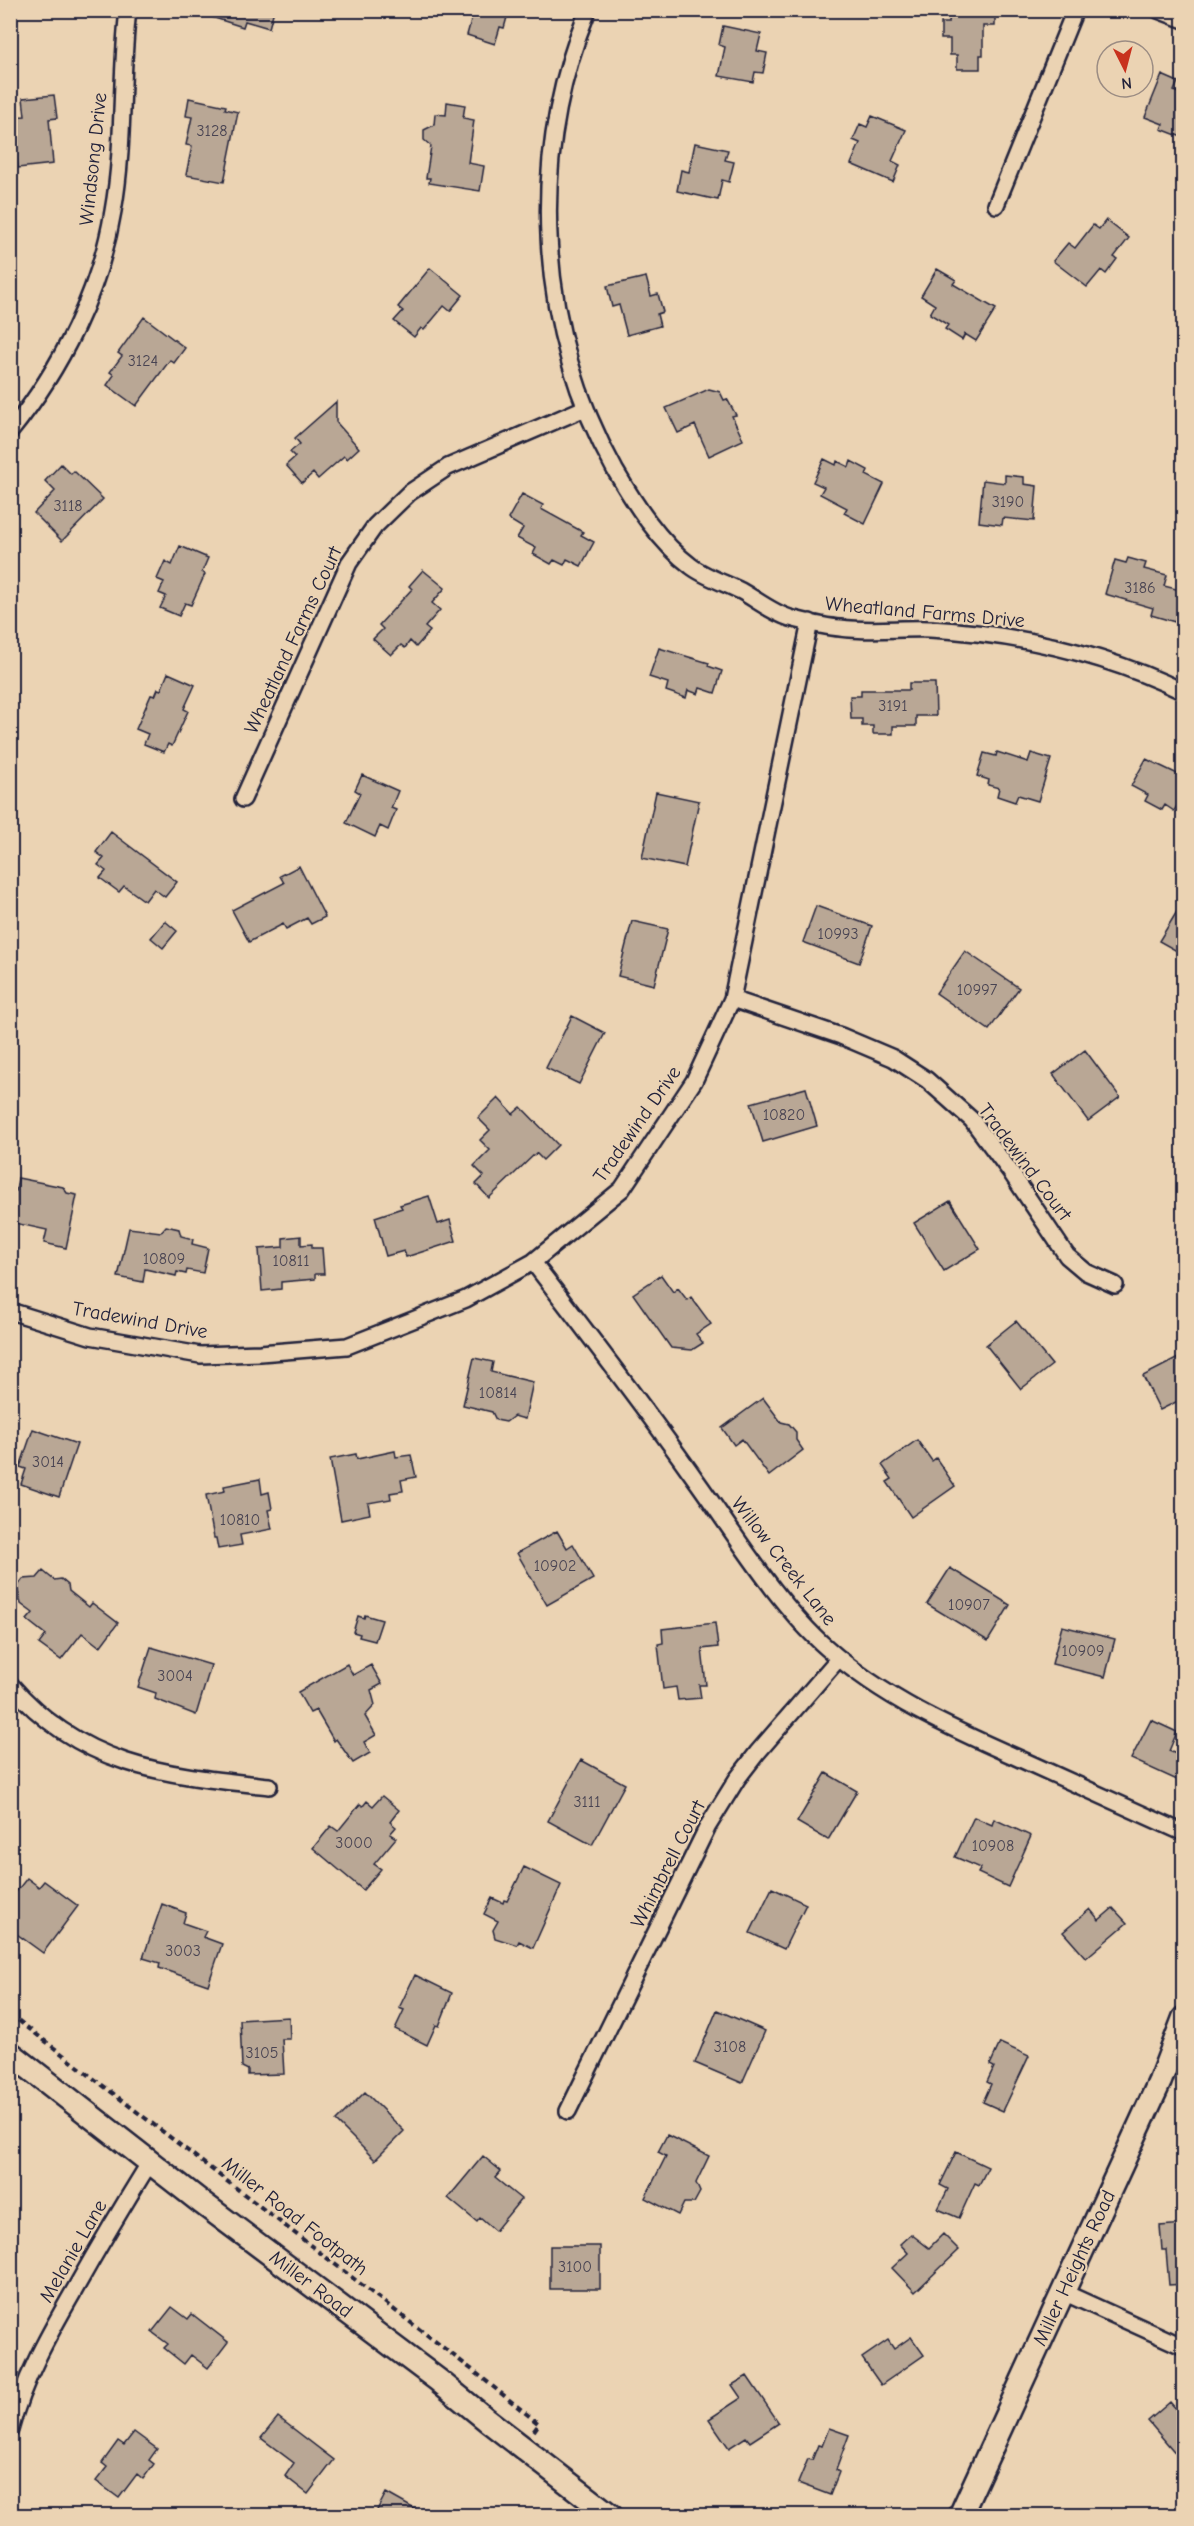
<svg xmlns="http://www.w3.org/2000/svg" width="1194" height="2526" viewBox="0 0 1194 2526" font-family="'Comic Neue',sans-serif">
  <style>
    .building { fill: #b9a795; stroke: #22223b; stroke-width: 1.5 }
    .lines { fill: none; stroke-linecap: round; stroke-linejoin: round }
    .street-casing { stroke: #22223b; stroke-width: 20 }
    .secondary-casing { stroke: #22223b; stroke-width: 27 }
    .path { stroke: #22223b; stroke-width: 4; stroke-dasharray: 6 4.5; stroke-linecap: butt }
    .street { stroke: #ebd3b3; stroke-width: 15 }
    .secondary { stroke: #ebd3b3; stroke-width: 22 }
    .labels { text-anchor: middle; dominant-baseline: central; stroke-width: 4.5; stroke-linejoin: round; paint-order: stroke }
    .number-label { font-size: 16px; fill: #484352 }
    .street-label { font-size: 20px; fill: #22223b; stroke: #ebd3b3 }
  </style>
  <rect width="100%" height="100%" fill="#ebd3b3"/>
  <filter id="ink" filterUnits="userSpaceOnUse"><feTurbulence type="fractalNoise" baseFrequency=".0167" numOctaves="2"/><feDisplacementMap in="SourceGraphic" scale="12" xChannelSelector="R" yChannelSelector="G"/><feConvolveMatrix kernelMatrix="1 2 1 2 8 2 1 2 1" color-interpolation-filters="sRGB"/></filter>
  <g filter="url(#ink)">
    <path class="building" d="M203 10H274L269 28 245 21 243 27 202 14Z
      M474 10H509L504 28 500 27 495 44 467 35Z
      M950 10H995V26H983V55H980V69H957V55H950V39H941V23H949Z
      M723 26 761 34 757 51 767 53 763 73 755 72 753 82 719 76 725 47 719 45Z
      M1162 75 1178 82 1174 91 1184 95V138L1161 129 1163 124 1145 117Z
      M54 95 57 118 49 119 53 164 18 168 13 117 25 116 23 98Z
      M189 98 226 106 225 109 238 112 224 182 186 175 192 146 186 145 192 117 186 116Z
      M447 102 465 105 463 118 474 120 468 163 484 166 480 191 429 183 430 178H426L431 146 424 140V130L434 125 435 114 446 115Z
      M872 116 906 130 892 161 900 165 893 182 851 164 860 143 853 140 860 124 867 127Z
      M695 143 728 150 725 160 734 162 729 182 722 180 718 200 677 191 681 170 689 172Z
      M1106 220 1129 238 1114 257 1117 259 1106 274 1101 270 1087 287 1053 261 1068 243 1075 248 1093 225 1099 229Z
      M430 268 463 295 450 311 444 306 424 330 421 328 414 337 394 321 403 311 398 307Z
      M937 269 956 280 953 284 996 309 976 341 965 334 962 340 945 329 948 325 930 314 935 305 921 296Z
      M646 277 651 296 658 294 663 312 657 314 660 326 627 335 619 305 612 307 607 286Z
      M144 317 185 348 174 363 170 360 136 406 107 385 114 375 110 372 122 356 118 353Z
      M709 389 720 392 724 400 727 399 736 415 732 416 743 440 709 456 695 425 678 433 666 408Z
      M336 402V422L359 448 347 459 344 456 318 479 313 473 302 483 286 465 295 457 290 452 300 444 295 438Z
      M824 459 836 465 837 461 849 467 851 461 868 470 866 475 884 484 865 524 844 513 847 508 820 494 824 487 813 482Z
      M61 464 71 474 74 471 103 499 62 541 34 513 55 491 45 481Z
      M1005 475 1024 477V484L1037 486 1034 521 1003 518 1002 525 979 522 983 480 1005 483Z
      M522 494 543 505 541 509 583 532 581 535 594 542 581 566 567 559 564 565 554 560 551 564 533 554 536 548 517 538 523 528 508 519Z
      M180 546 208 558 202 572 205 574 191 605 185 603 179 616 160 608 166 596 159 593 164 582 157 579 165 561 172 565Z
      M1128 558 1146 563 1144 569 1167 575 1164 586 1184 591 1175 622 1151 615 1153 608 1105 594 1115 560 1126 563Z
      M423 570 445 588 432 603 440 610 425 627 430 631 416 647 410 641 405 648 401 645 391 655 373 639 383 629 379 625 412 589 409 586Z
      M659 648 709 663 708 666 722 671 715 693 700 688 698 694 688 690 686 698 666 691 668 683 649 677Z
      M168 673 195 685 184 709 188 711 172 746 168 744 164 752 144 744 148 734 136 729 151 695 155 696 158 689 161 690Z
      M909 683H935L936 716H916V726H893V734H873V726H862V719H851L850 696H861V690H909Z
      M997 752 1028 762 1031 753 1051 759 1038 801 1018 795 1015 802 997 796 999 788 988 785 989 780 977 776 984 753 996 756Z
      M1146 759 1184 777V793L1174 811 1165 805 1162 810 1145 801 1148 795 1131 786Z
      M362 775 398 791 391 808 396 810 388 830 380 826 375 837 346 823 360 793 355 790Z
      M656 792 699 801 685 867 642 858Z
      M111 832 177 882 165 897 154 889 145 901 124 886 119 892 100 878 106 871 98 865 104 858 96 852Z
      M299 866 325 917 311 924 307 918 286 929 283 924 249 942 232 910 284 883 280 876Z
      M1184 900V955L1159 941Z
      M816 906 872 926 859 963 803 942Z
      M165 921 177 931 163 948 151 938Z
      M632 921 668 929 654 985 618 976Z
      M965 951 1019 988 989 1030 936 993Z
      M572 1016 605 1033 579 1084 546 1068Z
      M1085 1050 1120 1097 1088 1121 1053 1074Z
      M806 1088 817 1126 763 1142 751 1103Z
      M498 1098 513 1114 521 1107 558 1145 543 1160 536 1153 489 1198 476 1184 484 1176 474 1166 490 1150 480 1140 490 1130 478 1118Z
      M18 1178 63 1187 67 1193 77 1195 66 1248 44 1243 47 1230 10 1222V1190L16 1191Z
      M429 1196 438 1224 450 1220 456 1241 406 1257 404 1251 386 1256 375 1217 402 1208 400 1205Z
      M950 1201 980 1249 944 1271 914 1223Z
      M166 1226 179 1229 181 1236 193 1239 192 1244 208 1248 203 1273 187 1270 186 1274 177 1272 176 1276 145 1269 143 1282 118 1277 129 1228 161 1232Z
      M301 1236V1245L312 1244V1248H322L324 1274H315V1279L281 1282V1289L262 1291 259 1249 283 1247V1238Z
      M661 1275 673 1292 678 1288 687 1300 691 1297 711 1324 696 1334 703 1343 692 1350 671 1348 633 1294Z
      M1016 1321 1052 1365 1021 1389 986 1345Z
      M1184 1355V1398L1160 1410 1143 1376Z
      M474 1358 493 1362 491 1372 533 1382 525 1419 514 1416 506 1422 496 1420 492 1412 463 1405Z
      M763 1398 781 1422 789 1424 796 1432V1440L803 1450 769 1476 742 1439 734 1445 722 1428Z
      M33 1429 77 1444 59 1497 21 1484 26 1469 20 1467Z
      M917 1440 932 1461 936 1458 955 1486 911 1517 887 1482 892 1479 882 1465Z
      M395 1451 396 1457 411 1455 416 1477 401 1480 403 1491 390 1493 391 1499 368 1503 370 1514 341 1520 330 1459 356 1454 357 1459Z
      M260 1479 262 1494 269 1492 272 1509 268 1510 272 1529 240 1535 242 1545 218 1549 216 1538H214L206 1495 225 1491 224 1486Z
      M557 1531 567 1548 573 1544 593 1579 547 1605 517 1553Z
      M950 1568 1010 1605 988 1641 927 1604Z
      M43 1571 54 1580 61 1579 68 1585 69 1591 89 1607 92 1603 118 1623 100 1647 82 1633 61 1660 39 1644 46 1635 27 1620 33 1613 21 1604 17 1587 23 1579 37 1578Z
      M365 1615 382 1620 375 1641 359 1637 360 1634 353 1632 358 1616 364 1618Z
      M715 1623 718 1647 702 1649 706 1685H699L701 1698 678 1700 676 1687 663 1689 658 1644 663 1643 662 1629Z
      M1062 1626 1115 1639 1105 1677 1052 1664Z
      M151 1647 211 1665 196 1715 155 1699 156 1693 138 1687Z
      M347 1664 353 1675 371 1665 382 1684 371 1690 375 1705 365 1716 376 1735 364 1742 370 1753 353 1763 336 1739 334 1741 316 1710 310 1713 298 1692Z
      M1151 1720 1177 1732 1169 1751 1184 1757V1764L1177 1780 1131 1759Z
      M581 1760 625 1784 592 1845 548 1821Z
      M826 1773 857 1791 828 1840 797 1822Z
      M382 1796 399 1810 390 1822 396 1827 390 1834 396 1838 374 1864 381 1869 363 1890 313 1848 331 1826 338 1831 360 1804 363 1806 367 1801 373 1806Z
      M974 1817 992 1825 994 1819 1031 1836 1008 1887 978 1873 981 1868 955 1857Z
      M524 1867 561 1885 533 1948 519 1941 517 1945 495 1938 493 1930 498 1921 484 1914 492 1898 503 1903 504 1900 507 1901Z
      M27 1878 39 1887 44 1881 78 1906 43 1953 10 1929V1888L16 1892Z
      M772 1888 806 1904 784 1949 750 1933Z
      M162 1904 186 1913 183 1923 206 1931 203 1937 222 1944 208 1985 159 1968 160 1963 143 1958Z
      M1113 1908 1127 1923 1086 1958 1063 1932 1090 1909 1099 1920Z
      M415 1975 452 1993 439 2026 436 2025 427 2045 395 2029 404 2010 399 2008Z
      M717 2010 765 2031 742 2083 695 2063Z
      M289 2017 290 2039H282L284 2074 248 2075V2070L242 2067 240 2020Z
      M1000 2043 1029 2056 1003 2111 983 2102 991 2084 987 2082 994 2067 990 2065Z
      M365 2092 404 2131 375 2160 336 2121Z
      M667 2135 709 2156 696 2183 700 2192 694 2203H684L678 2215 645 2198 666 2156 658 2152Z
      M956 2152 988 2167 979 2185 975 2183 959 2218 938 2209 948 2189 940 2185Z
      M483 2156 501 2171 495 2178 521 2199 495 2231 480 2218 477 2222 448 2198Z
      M1184 2224V2284L1169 2285 1166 2250H1162L1160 2226Z
      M911 2234 929 2248 943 2234 959 2250 915 2292 892 2268 908 2253 900 2244Z
      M550 2246H600V2289H550Z
      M172 2307 188 2319 192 2314 228 2342 208 2368 191 2355 184 2364 164 2348 168 2344 152 2332Z
      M911 2337 924 2355 881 2385 862 2358 888 2340 894 2349Z
      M747 2376 779 2423 750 2442 746 2437 729 2448 709 2419 741 2398 732 2385Z
      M1170 2402 1184 2418V2463L1148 2421Z
      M278 2417 334 2460 308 2494 285 2476 294 2463 261 2438Z
      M829 2428 849 2435 836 2470 839 2472 830 2495 798 2483 808 2459 812 2460 818 2445 822 2446Z
      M134 2432 157 2449 149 2460 154 2464 143 2479 137 2474 119 2498 96 2481 107 2467 102 2463 118 2441 124 2445Z
      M386 2493 427 2516H374Z"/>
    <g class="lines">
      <defs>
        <path id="street" d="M588 10C527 160 537 329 615 470 635 504 659 542 691 566 705 577 725 583 741 591 757 600 773 613 790 618 806 622 824 627 840 628 869 632 900 628 930 629 1017 634 1104 653 1184 692
          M1158 10 1184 20
          M996 205 1075 10
          M10 432C61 369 100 291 113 211 125 145 120 77 128 10
          M243 799 349 563 375 526 409 493 448 467 585 408
          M732 999 841 1036 893 1058 927 1080 972 1120 1010 1171 1067 1256 1086 1272 1115 1285
          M533 1262C588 1334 644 1406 696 1480 735 1534 777 1604 827 1648 883 1698 950 1728 1018 1758 1073 1783 1128 1808 1184 1833
          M10 1311 90 1336 200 1355 260 1353 347 1346 466 1299 533 1262 622 1189 694 1081 732 999 810 622
          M10 1684C82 1768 167 1775 269 1786
          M568 2111 708 1826 737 1779 757 1753 839 1658
          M1063 2292 1184 2347
          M10 2430C23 2380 49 2334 75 2289 99 2246 124 2204 150 2162"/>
        <path id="secondary" d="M10 2053 201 2202 438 2380 487 2420 611 2516
          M960 2516 1160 2081 1184 2018"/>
      </defs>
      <use href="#street" class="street-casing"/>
      <use href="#secondary" class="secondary-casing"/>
      <path class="path" d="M10 2014 475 2372 539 2424 533 2432"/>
      <use href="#street" class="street"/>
      <use href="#secondary" class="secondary"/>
    </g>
  </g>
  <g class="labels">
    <g class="number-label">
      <text x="212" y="131">3128</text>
      <text x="143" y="361">3124</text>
      <text x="1008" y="502">3190</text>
      <text x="68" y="506">3118</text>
      <text x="1140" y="588">3186</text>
      <text x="893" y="706">3191</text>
      <text x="838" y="934">10993</text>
      <text x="977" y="990">10997</text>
      <text x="784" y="1115">10820</text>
      <text x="164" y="1259">10809</text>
      <text x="291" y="1261">10811</text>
      <text x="498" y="1393">10814</text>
      <text x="48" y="1462">3014</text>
      <text x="240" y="1520">10810</text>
      <text x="555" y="1566">10902</text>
      <text x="969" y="1605">10907</text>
      <text x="1083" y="1651">10909</text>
      <text x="175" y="1676">3004</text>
      <text x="587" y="1802">3111</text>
      <text x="354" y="1843">3000</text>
      <text x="993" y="1846">10908</text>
      <text x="183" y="1951">3003</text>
      <text x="730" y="2047">3108</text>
      <text x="262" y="2053">3105</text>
      <text x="575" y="2267">3100</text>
    </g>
    <g class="street-label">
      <text transform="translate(93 159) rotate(-84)">Windsong Drive</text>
      <text transform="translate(925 612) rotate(5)">Wheatland Farms Drive</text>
      <text transform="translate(293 640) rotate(-65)">Wheatland Farms Court</text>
      <text transform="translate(637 1124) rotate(-55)">Tradewind Drive</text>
      <text transform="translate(1025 1162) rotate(53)">Tradewind Court</text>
      <text transform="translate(140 1320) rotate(10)">Tradewind Drive</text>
      <text transform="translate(784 1561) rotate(52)">Willow Creek Lane</text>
      <text transform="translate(668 1864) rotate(-63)">Whimbrell Court</text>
      <text transform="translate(295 2216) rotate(38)">Miller Road Footpath</text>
      <text transform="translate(73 2251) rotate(-60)">Melanie Lane</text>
      <text transform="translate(1074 2268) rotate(-65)">Miller Heights Road</text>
      <text transform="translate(311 2284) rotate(37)">Miller Road</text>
    </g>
  </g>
  <rect width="1194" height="2526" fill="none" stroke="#ebd3b3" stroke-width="36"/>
  <rect x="18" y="18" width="1158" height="2490" fill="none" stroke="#22223b" stroke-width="2" filter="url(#ink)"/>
  <g transform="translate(1125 69) rotate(174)"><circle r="28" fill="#ebd3b3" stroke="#9b8c83" stroke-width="1.5"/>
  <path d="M0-4.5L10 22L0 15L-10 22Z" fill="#c8321e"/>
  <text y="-9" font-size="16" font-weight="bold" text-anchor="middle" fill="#22223b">N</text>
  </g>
</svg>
